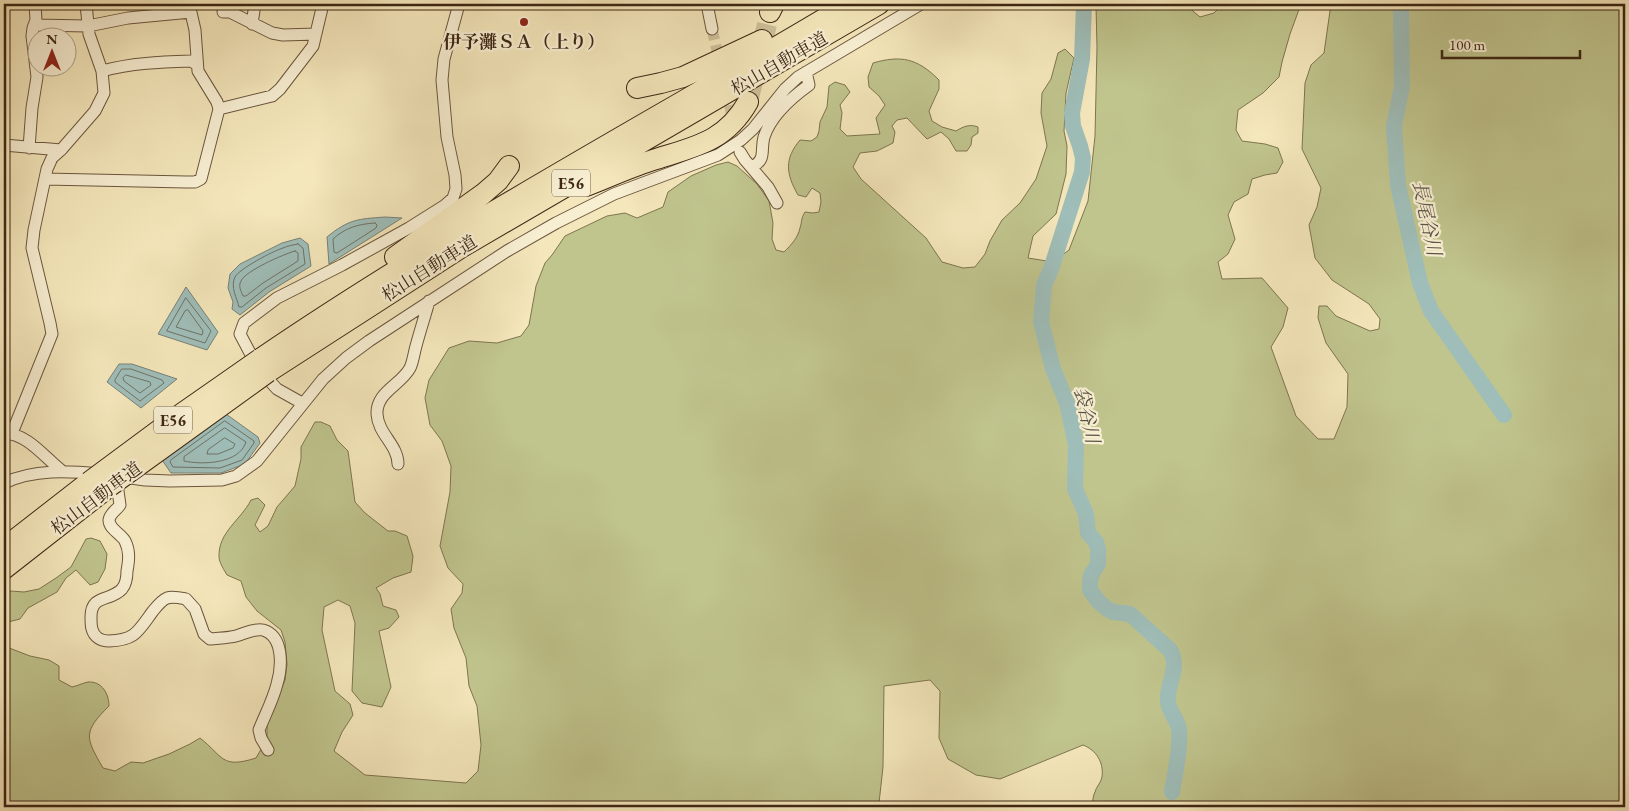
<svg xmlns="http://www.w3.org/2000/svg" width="1629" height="811" viewBox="0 0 1629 811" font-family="'EB Garamond','Noto Serif JP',serif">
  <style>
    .green { fill: #c0c48d; stroke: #7e7550 }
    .water { fill: #9fbeb9; stroke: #788177 }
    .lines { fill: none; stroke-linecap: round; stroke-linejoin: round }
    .shore { stroke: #6e7266; stroke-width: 1 }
    .river { stroke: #9fbeb9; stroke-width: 16 }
    .street-tunnel { stroke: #cfc09a; stroke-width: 11; stroke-dasharray: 11 5.5; stroke-linecap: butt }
    .highway-tunnel { stroke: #cfc09a; stroke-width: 20; stroke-dasharray: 20 10; stroke-linecap: butt }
    .street-casing { stroke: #6b563e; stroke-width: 13 }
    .highway-casing { stroke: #3d2614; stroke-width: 22 }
    .street { stroke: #f8efd3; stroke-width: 11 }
    .highway { stroke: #f4e7bb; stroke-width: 20 }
    .highway-bridge-casing { stroke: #3d2614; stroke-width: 22; stroke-linecap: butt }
    .highway-bridge { stroke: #f4e7bb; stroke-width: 20 }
    .poi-dot { fill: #8f2418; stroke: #f8efd3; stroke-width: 2 }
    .labels { text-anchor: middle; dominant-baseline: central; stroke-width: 4.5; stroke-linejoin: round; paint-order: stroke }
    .shield { fill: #f8efd3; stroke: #75624d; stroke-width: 1 }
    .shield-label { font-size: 16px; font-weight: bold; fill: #3d2614 }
    .poi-label { font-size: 18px; font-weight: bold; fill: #3d2614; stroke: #f8efd3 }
    .street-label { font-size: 18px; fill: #3d2614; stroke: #f8efd3 }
    .water-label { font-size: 19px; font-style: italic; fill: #5a5446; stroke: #f8efd3 }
  </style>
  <rect width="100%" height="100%" fill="#f4e7bb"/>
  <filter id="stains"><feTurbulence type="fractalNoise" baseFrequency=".004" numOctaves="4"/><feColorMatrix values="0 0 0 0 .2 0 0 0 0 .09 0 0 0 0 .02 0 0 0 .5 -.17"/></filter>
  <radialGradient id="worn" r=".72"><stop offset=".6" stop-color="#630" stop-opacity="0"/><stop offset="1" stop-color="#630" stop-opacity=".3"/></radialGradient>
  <path class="green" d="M1078 4H1188V7L1200 17 1214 13 1223 4H1301L1290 34 1282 62 1279 77 1263 93 1238 110 1236 130 1242 141 1265 144 1278 148 1283 162 1277 173 1265 175 1252 179 1248 194 1234 202 1228 215 1235 239 1228 254 1218 262 1222 279 1262 278 1288 308 1283 327 1271 347 1296 416 1318 439H1334L1347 407 1348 374 1326 343 1318 318 1319 306H1327L1336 316 1370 331 1379 329 1380 319 1369 304 1332 280 1315 258 1309 225 1317 207 1321 188 1302 149 1305 83 1311 65 1324 53 1331 4H1625V807H1095L1092 804C1093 800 1093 796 1095 792 1096 787 1101 783 1102 777 1104 762 1096 750 1083 745L1000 779 976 775 948 759 939 738 940 691 930 680 884 686 883 767 879 803 880 807H4V646L30 656 49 660 59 666V680L72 687C77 686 83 683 88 682 102 681 109 694 109 706 83 732 85 737 103 768L115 771 131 762 143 763 169 754 190 744 200 738C224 757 221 769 256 758L267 739V724L285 680 287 664 285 642 281 630 257 611 246 597 241 581 227 575C224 570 219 562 219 557 218 532 241 520 251 500L258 498 265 505 255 525 260 532 268 526 277 507 295 486 301 459V447L315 422H321L330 426 337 440 348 451 355 502 365 513 388 531H395L407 536 413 556 411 572 393 578 376 588 380 594 383 606 396 610 399 617 389 628 379 631 391 687 382 707 362 703 352 691 355 623 350 606 338 600 324 607 322 630 335 691 350 704 353 715 342 732 334 751 365 775 466 783 478 771 481 745 477 706 469 686 466 658 454 628 451 609 462 593 463 584 448 568 440 546 450 492 451 466 442 441 430 425 425 398 429 380 449 348 469 341 497 343 521 336 529 325 536 286 545 263 552 255 565 236 607 216 625 213 637 218 663 207 668 192 691 176 716 165 728 162 737 166 757 184 769 201 773 223 772 239 776 250 784 252C791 245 798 238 800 228 802 222 801 218 805 212L813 213 819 212 821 202 820 193 812 188 806 197 798 195C786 174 784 159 800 140L811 141 817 137 819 131 820 122 827 107 829 86 835 82 845 85 850 92 840 105 842 113 840 129 847 136 880 134 876 118 885 105 879 96 869 87 868 77 873 63C901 55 917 58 939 80V89L929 111 932 121 942 127 956 131C964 126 970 124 978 127V133L972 137 971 145 967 151H956L949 139 941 132 927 139 907 118 897 120 892 126 895 132 893 143 877 151 860 153 853 167 861 179 926 238 942 262 963 268 975 267 985 254 990 241 1002 220 1020 203 1036 179 1047 146 1041 113 1042 93 1051 79 1058 53 1065 49 1074 58 1066 93 1064 131 1067 146 1066 174 1056 214 1033 236 1028 258 1053 262 1069 250 1088 201 1095 136 1097 47 1096 6Z
    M91 538 100 541 107 554 105 569 98 582 90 585 76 570 66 578 57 592 28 608 20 619 4 623V598L11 591 24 592 39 589 56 578 71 567 86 539Z"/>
  <path class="water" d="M385 217 402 218 329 264 327 237C349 219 358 219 385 217Z
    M300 238 308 244 311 266 269 292 240 315 232 309 233 302 228 288 230 274 240 264 282 243Z
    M186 287 218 332 207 350 158 334Z
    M119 364H132L177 379 141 408 107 382Z
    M226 414 258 437 260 443 245 464 221 473H171L162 460Z"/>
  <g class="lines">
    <path class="shore" d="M375 223 377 225 376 228 337 253 334 252 333 239C345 228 358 224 375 223Z
      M298 244 303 248 305 264 266 288 242 307H239C237 298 230 287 235 277 239 269 273 251 283 248 287 246 293 245 298 244Z
      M295 251 298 253V261L263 283 246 296H243C241 291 238 286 241 281 245 271 284 254 295 251Z
      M186 298 211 331 205 343 167 331Z
      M188 310 203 331 202 335 176 327 185 311Z
      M122 369H131L162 380 164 383 140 401 115 382V380Z
      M126 375 150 382 151 385 140 393 124 381 123 378Z
      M225 421 254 441V443L242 460 220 468 173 467 170 462 171 460Z
      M225 428 246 442C239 464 202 465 184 461V457Z
      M225 438 235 444 233 448 218 454H207L208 450Z"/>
    <path class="river" d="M1084 4 1082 59 1072 113 1073 126 1080 146 1083 158 1082 172 1051 269 1044 285 1041 322 1053 369 1067 403 1076 445 1075 489 1086 514 1088 533 1096 542 1098 549V564L1091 575 1090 583V590L1098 601 1106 608 1113 612 1130 614 1170 650C1181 667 1166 684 1168 702 1169 712 1178 720 1179 730 1181 747 1175 774 1172 792
      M1401 4 1402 86 1394 126 1398 185 1420 283 1431 311 1504 415"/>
    <path class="street-tunnel" d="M712 29 720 64
      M726 89 740 152"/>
    <path class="highway-tunnel" d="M748 102 770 12"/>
    <defs>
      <path id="street" d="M707 4 712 29
        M223 12H230L272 33 283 35 316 34
        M252 24 255 4
        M34 25 88 26 128 18 191 12
        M102 71C131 63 161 62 191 61L196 64
        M219 109 272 96 280 89 313 46 323 4
        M4 145 61 150
        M29 148 32 108 37 77 32 36 33 28 36 20 35 4
        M740 152 745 160 768 187 777 203
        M752 167C767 159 760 151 764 137 771 115 791 98 809 85L806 72
        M45 179 186 182H195L201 179 219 109 217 102 198 71 195 30 189 4
        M302 403 277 389 258 368 240 334 244 323 277 298 342 265 409 228 444 206 453 198 456 189 455 175 447 137 442 80 444 59 459 4
        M4 433C28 434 44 457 62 471
        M12 433 52 334 50 323 32 248 34 230 47 169 52 158 61 150 95 111 104 93 102 71 89 34 86 4
        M398 464C398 445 378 434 377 414 376 392 401 385 410 368 413 362 414 353 416 346 420 331 425 316 429 301
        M116 477 120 505C117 510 110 513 109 520 109 529 121 534 125 541 130 551 129 560 127 571 127 577 126 584 122 589 110 602 91 594 91 617 91 621 91 626 92 629 94 637 101 641 109 641 136 640 138 631 153 611 157 606 162 600 167 598 173 596 181 598 186 599L195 609 204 634 210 639C219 638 228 638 236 636 244 634 254 628 263 630 284 636 282 667 277 684 273 700 265 715 259 730L261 738 268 750
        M124 477 145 480 170 481 222 480 236 476 257 461 323 379 346 358 369 341 507 251 556 223 614 194 718 155 741 140 753 129 785 89 798 77 921 4
        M4 483C34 469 68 471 100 474"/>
      <path id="highway" d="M770 12 774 4
        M637 88 661 83 683 77 762 40
        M586 186C607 178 628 168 650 161 692 147 724 144 748 102
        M395 257 483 194 498 181 509 166
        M260 359C449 230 652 122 849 4
        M268 372 462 247 879 4
        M4 548 89 482
        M4 569 110 486"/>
    </defs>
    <use href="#street" class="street-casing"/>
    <use href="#highway" class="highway-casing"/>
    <use href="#street" class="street"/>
    <use href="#highway" class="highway"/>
    <defs>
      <path id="highway-bridge" d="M89 482 174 419 260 359
        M110 486 268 372"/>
    </defs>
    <use href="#highway-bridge" class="highway-bridge-casing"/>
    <use href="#highway-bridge" class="highway-bridge"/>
  </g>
  <circle class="poi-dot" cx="524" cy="22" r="5"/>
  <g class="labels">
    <g class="shield">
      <rect x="552" y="169.5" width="38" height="27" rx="4"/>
      <rect x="154" y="406.5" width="38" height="27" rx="4"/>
    </g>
    <g class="shield-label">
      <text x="571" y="183">E56</text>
      <text x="173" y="420">E56</text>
    </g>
    <g class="poi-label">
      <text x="524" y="41">伊予灘ＳＡ（上り）</text>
    </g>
    <g class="street-label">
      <text transform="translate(779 63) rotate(-30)">松山自動車道</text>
      <text transform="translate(429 268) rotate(-32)">松山自動車道</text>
      <text transform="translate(96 498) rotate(-37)">松山自動車道</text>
    </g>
    <g class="water-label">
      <text transform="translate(1427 218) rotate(78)">長尾谷川</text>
      <text transform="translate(1087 415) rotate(77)">袋谷川</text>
    </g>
  </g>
  <rect width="1629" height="811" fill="none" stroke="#f4e7bb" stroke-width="20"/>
  <rect x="5" y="5" width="1619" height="801" fill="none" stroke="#3d2614" stroke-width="2.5"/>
  <rect x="10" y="10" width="1609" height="791" fill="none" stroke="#3d2614"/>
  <g transform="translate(52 52)"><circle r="24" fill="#f8efd3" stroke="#ad9f87"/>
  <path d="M0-4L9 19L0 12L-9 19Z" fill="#8f2418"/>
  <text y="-8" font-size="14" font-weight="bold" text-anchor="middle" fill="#3d2614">N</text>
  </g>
  <path d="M1442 50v8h138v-8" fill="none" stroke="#3d2614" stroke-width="2.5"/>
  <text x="1449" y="50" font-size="15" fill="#3d2614" stroke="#f8efd3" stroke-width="4" paint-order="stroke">100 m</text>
  <rect width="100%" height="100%" filter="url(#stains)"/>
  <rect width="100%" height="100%" fill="url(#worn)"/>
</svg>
